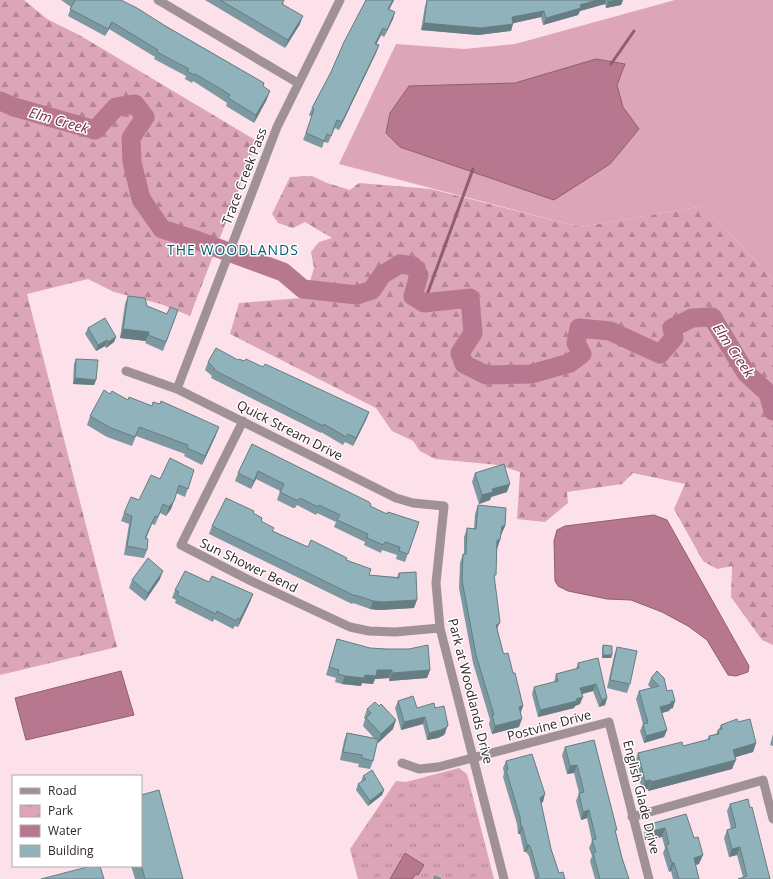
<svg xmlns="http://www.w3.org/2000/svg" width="773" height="879" viewBox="0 0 773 879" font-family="'Open Sans',sans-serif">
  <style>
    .grass { fill: #dca5b8 }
    .forest { fill: url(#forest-firs) }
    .park { fill: url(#park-tufts) }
    .water { fill: #b7788f; stroke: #8f5f70 }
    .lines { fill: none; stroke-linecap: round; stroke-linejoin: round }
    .stream { stroke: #8f5f70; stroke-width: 3 }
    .river { stroke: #b7788f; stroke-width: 19 }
    .minor { stroke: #9f9196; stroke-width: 9 }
    .wall { fill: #7c99a1 }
    .shaded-wall { fill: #657d83 }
    .building { fill: #90b2bb; stroke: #657d83 }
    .labels { text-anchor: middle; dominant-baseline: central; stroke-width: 3; stroke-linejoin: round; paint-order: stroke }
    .street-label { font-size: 13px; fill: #312529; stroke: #fff }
    .water-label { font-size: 14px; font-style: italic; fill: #76294a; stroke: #fff }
    .neighbourhood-label { font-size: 14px; letter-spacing: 1px; fill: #006072; stroke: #fff }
  </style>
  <defs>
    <pattern id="forest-firs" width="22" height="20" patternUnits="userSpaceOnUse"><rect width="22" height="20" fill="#dca5b8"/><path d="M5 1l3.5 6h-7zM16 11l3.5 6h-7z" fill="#b38696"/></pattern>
    <pattern id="park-tufts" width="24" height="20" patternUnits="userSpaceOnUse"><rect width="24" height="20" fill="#dca5b8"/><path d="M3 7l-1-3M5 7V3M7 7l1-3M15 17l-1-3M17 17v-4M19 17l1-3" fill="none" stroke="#b38696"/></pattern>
  </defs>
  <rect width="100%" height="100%" fill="#fce1ea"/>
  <path class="grass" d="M675 0H773V279L704 206 580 227 339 164 396 44 464 49 515 44Z"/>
  <path class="forest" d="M0 0H24L47 19 81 36 257 141 190 316 161 304 114 292 88 279 27 294 117 647 0 675Z
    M312 176 327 183 350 190 359 183 431 189 580 227 704 206 773 279V645L762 640 731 597 732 566 717 569 703 561 674 509 685 484 633 473 622 484 567 492 568 503 545 522 517 519 520 472 498 465 435 459 420 451 413 441 392 431 376 408 230 334 239 303 301 298 306 295 314 268 311 252 319 242 332 238 305 222 293 228 278 223 272 214 290 177Z"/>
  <path class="park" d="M459 768 467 774 494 879H358L350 849 396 781 406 782Z"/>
  <path class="water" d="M596 59 625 64 617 85 623 107 639 129 610 164 554 200 400 147 386 133 390 113 409 86 515 83Z
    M654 515 667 520 749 666 748 672 736 676 728 675 707 640 688 626 662 612 631 600 607 599 568 591 558 586 555 581 554 541 557 530 565 526Z
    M121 671 134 715 26 740 15 698Z
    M405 853 424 865 418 875 416 874 412 879H390Z"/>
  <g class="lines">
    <path class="stream" d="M611 64 634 31
      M424 303 473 169"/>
    <path class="river" d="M0 101 14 107 95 130 116 107 135 104 145 117 131 138 132 162 141 199 162 229 193 239 283 272 303 289 357 295 372 290 382 275 400 264 413 266 419 275 413 296 424 303 470 298 473 333 460 353 464 364 486 375 531 374 570 363 582 354 576 343 579 328 610 331 660 354 674 338 672 328 692 318 712 317 746 373 768 393 773 411"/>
    <path class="minor" d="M158 0 298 83
      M126 371 177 389 396 498 413 503 444 506 436 583 440 628 504 879
      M177 389 277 127 340 0
      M243 421 181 545 251 581 350 627 369 631 395 632 440 628
      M402 763 419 769 438 767 609 722 649 879
      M632 817 763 780 773 819"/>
  </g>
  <path class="wall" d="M61 0H121L264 83 263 86 267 99 254 123 226 106 227 103 218 97 193 81 192 83 185 79 186 76 154 59 155 57 109 29 105 36 68 16 71 7Z
    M205 0H284L283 4 300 24 285 48Z
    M366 0H394L389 9 393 19 384 37 381 35 376 44 379 45 376 53 339 130 335 128 328 143 324 142 322 148 303 140 312 117 309 115 312 108 331 72Z
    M427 0H623L621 5 606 8 605 4 580 11 578 15 543 25 541 17 513 23 511 31 478 35 421 30 425 6Z
    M128 296 147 306 167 314 178 310 163 351 145 343 146 341 120 338 125 304Z
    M88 328 116 337 114 342 106 348 105 346 96 351 85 334Z
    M76 359 96 380 94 385 73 384 74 364Z
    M238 360 263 367 369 412 366 420 353 446 345 442 343 445 321 432V433L211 378 212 376 205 370 208 362Z
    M110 394 216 435 202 465 184 456 185 454 136 436 132 446 107 437 87 425 90 416Z
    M252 444 370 506 387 514 419 522 405 562 396 559 397 555 382 550 381 553 364 545 365 542 334 527 336 522 317 513 316 515 297 505 295 508H293L277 500 280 491 256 479 251 489 235 481 238 473Z
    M194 470 185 497 176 493 171 509 166 516 160 513 155 525 152 524 146 539 147 550 144 558 124 555 129 524 121 521 124 513 139 500 160 479Z
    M475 473 507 492 491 497 490 500 479 504 472 482Z
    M478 505 505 526 501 535 500 540 497 549 494 579 497 629 503 652 523 706 521 712 519 727 492 734 489 724 490 720 473 663 459 588 460 563 463 554H464V537L467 528 474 529 475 514Z
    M253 514 262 518 261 521 273 531 308 547 347 560 369 575 397 577 399 573 414 608 379 610 370 609 353 603 352 604 209 534 212 526Z
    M160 579 145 601 129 588 132 580Z
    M209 582 253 594 250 602 238 627 235 626 233 629 214 619 213 622 175 603 176 600 172 598 175 590Z
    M337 639 430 670 427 678 389 681V678L375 679 373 684 362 683 361 686 342 684 335 682 336 678 326 675Z
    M603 645 612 655 611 658H602V648Z
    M617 647 630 684 627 693 607 688 614 656Z
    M578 663 607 698 605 705 599 707 593 691 582 694 580 704 575 706 574 708 538 717 532 694 534 687 554 682 556 674 576 669Z
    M651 678 667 691 673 708 670 709 669 711 662 713 667 730 664 737 644 743 640 731 643 724 636 699 639 691 651 688 648 685Z
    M398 701 417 708H435L446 732 444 735 438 738 427 740 423 724 401 730 395 708Z
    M367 709 393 729 378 743 377 742 373 761 370 769 358 767 359 764 340 760 344 741 347 733 374 738 363 726 365 719 364 718Z
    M738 722 756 743 753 752 735 757 732 769 648 791V789L642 790 635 762 638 753 683 746 707 740 709 736 716 734 718 730 719 729 721 725Z
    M773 734V746L770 745Z
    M594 740 616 834 622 858 629 879H595L590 861 592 856 589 848 592 841 587 818 581 820 576 801 579 793 574 773 567 774 562 755 565 747Z
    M506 761 543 802 541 803 551 849 559 873 565 879H535L529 856 526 852H524L520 834H518L517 824 503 777 504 773 503 768Z
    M363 776 384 790 382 795 368 806 356 790 358 784 361 782Z
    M141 795 183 879H135L131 866H141Z
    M730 804 770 879 743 877 737 855 729 857 724 838 727 830 731 829 727 811Z
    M686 814 699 864 695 865 699 879H673L671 871 669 872 667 866 663 853 665 848 662 837 645 840 644 833 647 825Z"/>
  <path class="shaded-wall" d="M393 0H394L386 16 388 9Z
    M597 0H606L605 4 580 11 578 15 543 25 546 18 580 5Z
    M615 0H623L621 5 606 8 608 2Z
    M544 11 541 17 510 24 512 17Z
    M395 12 393 19 384 37 387 30Z
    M303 16 300 24 285 48 288 40Z
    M112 22 109 29 105 36 108 29Z
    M424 23 513 24 511 31 478 35 421 30Z
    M383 28 381 35 373 51 375 44Z
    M379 45 376 53 339 130 342 122Z
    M270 91 267 99 254 123 256 115Z
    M123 329 149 332 146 341 120 338Z
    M116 337 114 342 106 348 108 342Z
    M107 340 105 346 96 351 98 345Z
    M75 378 96 380 94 385 73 384Z
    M369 412 366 420 353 446 356 438Z
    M219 427 216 435 202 465 205 456Z
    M258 471 256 479 251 489 254 481Z
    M510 484 507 492 491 497 490 500 479 504 482 495 492 489Z
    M174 501 171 509 166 516 169 507Z
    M502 526H505L501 535H499Z
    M497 540H500L497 549 494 548Z
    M163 571 160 579 145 601 148 593Z
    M253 594 250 602 238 627 240 619Z
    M417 600 414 608 379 610 370 609 373 601Z
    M499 624 496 632V625Z
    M603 655H612L611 658H602Z
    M377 670H392L389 678 375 679 373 684 362 683 361 686 342 684 345 676 365 675Z
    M430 670 427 678 389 681 392 673Z
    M596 684 593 691 578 695 580 688Z
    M583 697 580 704 575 706 574 708 538 717 540 710Z
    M607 698 605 705 599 707 602 700Z
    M675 701 673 708 670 709 669 711 657 714 660 707 671 702Z
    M523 706 520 714 519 707Z
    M425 717 423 724 401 730 404 722Z
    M522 719 519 727 492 734 495 726Z
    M396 720 393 729 378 743 381 734Z
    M448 725 444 735 438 738 427 740 429 733Z
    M667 730 664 737 644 743 646 736Z
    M756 743 753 752 730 759 733 750Z
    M736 760 732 769 648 791 651 782Z
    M577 765 574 773 567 774 570 766Z
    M651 780 648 789 642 790 645 781Z
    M384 790 382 795 368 806 370 801Z
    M545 794 543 802 538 805 540 798Z
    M589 810 587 818 581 820 583 812Z
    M522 826 520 834H518L521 827Z
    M665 828 662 837 645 840 648 832Z
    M527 845H529L526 852H524Z
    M740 847 737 855 729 857 732 849Z
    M703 855 699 864 691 866 694 858Z
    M672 863H674L671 871 669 872Z"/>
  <path class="building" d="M74 0H121L137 8 167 27 264 83 263 86 270 91 256 115 228 98 230 95 221 89 195 74 194 75 187 71 189 69 157 52 158 50 112 22 108 29 70 9 75 1Z
    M220 0H284L282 4 303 16 288 40Z
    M366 0H393L388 9 395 12 387 30 383 28 375 44 379 45 342 122 337 120 331 136 327 134 324 141 306 133 314 109 312 108 331 72 344 42Z
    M427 0H597L580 5 581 8 546 18 544 11 512 17 513 24 481 28 424 23Z
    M608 0H615L608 2Z
    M128 296 145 298 147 306 167 314 170 307 178 310 166 342 148 335 149 332 123 329Z
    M105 318 116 337 108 342 107 340 98 345 88 328Z
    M216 348 238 360 239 359 244 361 246 359 263 367 265 364 369 412 356 438 348 434 346 437 324 424 323 426 214 370 215 369 208 362Z
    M76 359 98 360 96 380 75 378Z
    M104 390 110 394 112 391 128 400 129 397 152 406 153 402 160 404 161 401 219 427 205 456 187 448 188 445 139 427 135 437 111 428 90 416Z
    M252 444 369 502 371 504 370 506 387 514 388 512 419 522 408 554 399 551 400 547 385 542 383 545 367 538 368 534 337 520 340 515 319 505 318 507 300 498 298 500H296L280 492 284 484 258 471 254 481 238 473Z
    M170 458 194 470 188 489 179 485 174 501 169 507 163 504 158 517 155 516 145 538 148 539 147 550 127 546 132 516 124 513 131 497 139 500 151 475 160 479Z
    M504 464 510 484 492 489 493 492 482 495 475 473Z
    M226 498 254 511 253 513 262 518 261 521 274 528 272 531 308 547 311 540 347 558 346 560 371 569 369 575 399 578V573L416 572 417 600 382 602 373 601 355 595V596L212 526Z
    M478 505 506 508 505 526H502L500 540H497L496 575H494L500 622 499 624 496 625 503 652 504 654 508 653 513 673H515L523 706 519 707 522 719 495 726 492 715H494L476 655 462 580 463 554H466L467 528 476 529Z
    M148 558 163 571 148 593 132 580Z
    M185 571 209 582 212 576 253 594 240 619 238 618 236 621 217 611 216 614 177 595 179 592 175 590Z
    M337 639 370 648 387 649H409L428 645 430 670 392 673V670H377L376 676 365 675 364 678 345 676 338 674 339 670 329 667Z
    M603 645 612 646V655H603Z
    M617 647 637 651 630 684 610 680Z
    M598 658 607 698 602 700 596 684 580 688 583 697 576 699 577 701 540 710 534 687 558 681 556 674 579 668 578 663Z
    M657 671 664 678 667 691 672 690 675 701 671 702V704L660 707 667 730 646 736 643 724 648 723 639 691 659 686 651 678Z
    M413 696 417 708 434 703 435 708 444 706 448 725 447 727 441 730 429 733 425 717 404 722 398 701Z
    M375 702 379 706 381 704 396 720 381 734 366 718 371 713 367 709Z
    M737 719 738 722 750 719 756 743 733 750 736 760 651 782V780L645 781 638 753 682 742 683 746 710 739 709 736 719 734 718 730 722 729 721 725Z
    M347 733 378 739 373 761 362 758V755L343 752Z
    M594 740 617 830H615L622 858 629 879H600L593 853 596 852 592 840 596 839 589 810 583 812 579 793 584 792 577 765 570 766 565 747Z
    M532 754 545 794 540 798 551 849 559 873 563 872 565 879H536V878L539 877 531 849 529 845H527L522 826 521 827 520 817 506 770 508 769 506 761Z
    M372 770 384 790 370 801 358 784 366 779 363 776Z
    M159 790 183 879H145L141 864V795Z
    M748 799 750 808 752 807 770 879H738L747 876 740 847 732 849 727 830 736 827 730 804Z
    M686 814 694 838 698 837 703 855 694 858 699 879H679L674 863H672L670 858 666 845 669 844 665 828 648 832 647 825Z
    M91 866H100L104 879H41Z
    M435 876 441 879H434Z"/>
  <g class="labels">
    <g class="street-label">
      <text transform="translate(244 176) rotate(-69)">Trace Creek Pass</text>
      <text transform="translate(290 430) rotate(27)">Quick Stream Drive</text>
      <text transform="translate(249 565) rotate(26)">Sun Shower Bend</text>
      <text transform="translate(471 691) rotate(76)">Park at Woodlands Drive</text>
      <text transform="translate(549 725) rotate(-15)">Postvine Drive</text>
      <text transform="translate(642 797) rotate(76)">English Glade Drive</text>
    </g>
    <g class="water-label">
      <text transform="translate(59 120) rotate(16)">Elm Creek</text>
      <text transform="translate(734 350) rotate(56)">Elm Creek</text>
    </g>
    <g class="neighbourhood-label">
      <text x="233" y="249">THE WOODLANDS</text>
    </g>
  </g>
  <rect x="12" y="775" width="130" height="92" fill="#ffffff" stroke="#ada8a9"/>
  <rect x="20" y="788" width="20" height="6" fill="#9f9196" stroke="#ada8a9"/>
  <text x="48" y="795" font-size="12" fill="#312529">Road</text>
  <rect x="20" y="805" width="20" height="12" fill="url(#park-tufts)" stroke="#ada8a9"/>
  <text x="48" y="815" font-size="12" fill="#312529">Park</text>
  <rect x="20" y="825" width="20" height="12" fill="#b7788f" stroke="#ada8a9"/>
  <text x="48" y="835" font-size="12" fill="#312529">Water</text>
  <rect x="20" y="845" width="20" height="12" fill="#90b2bb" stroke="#ada8a9"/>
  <text x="48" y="855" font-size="12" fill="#312529">Building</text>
</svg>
